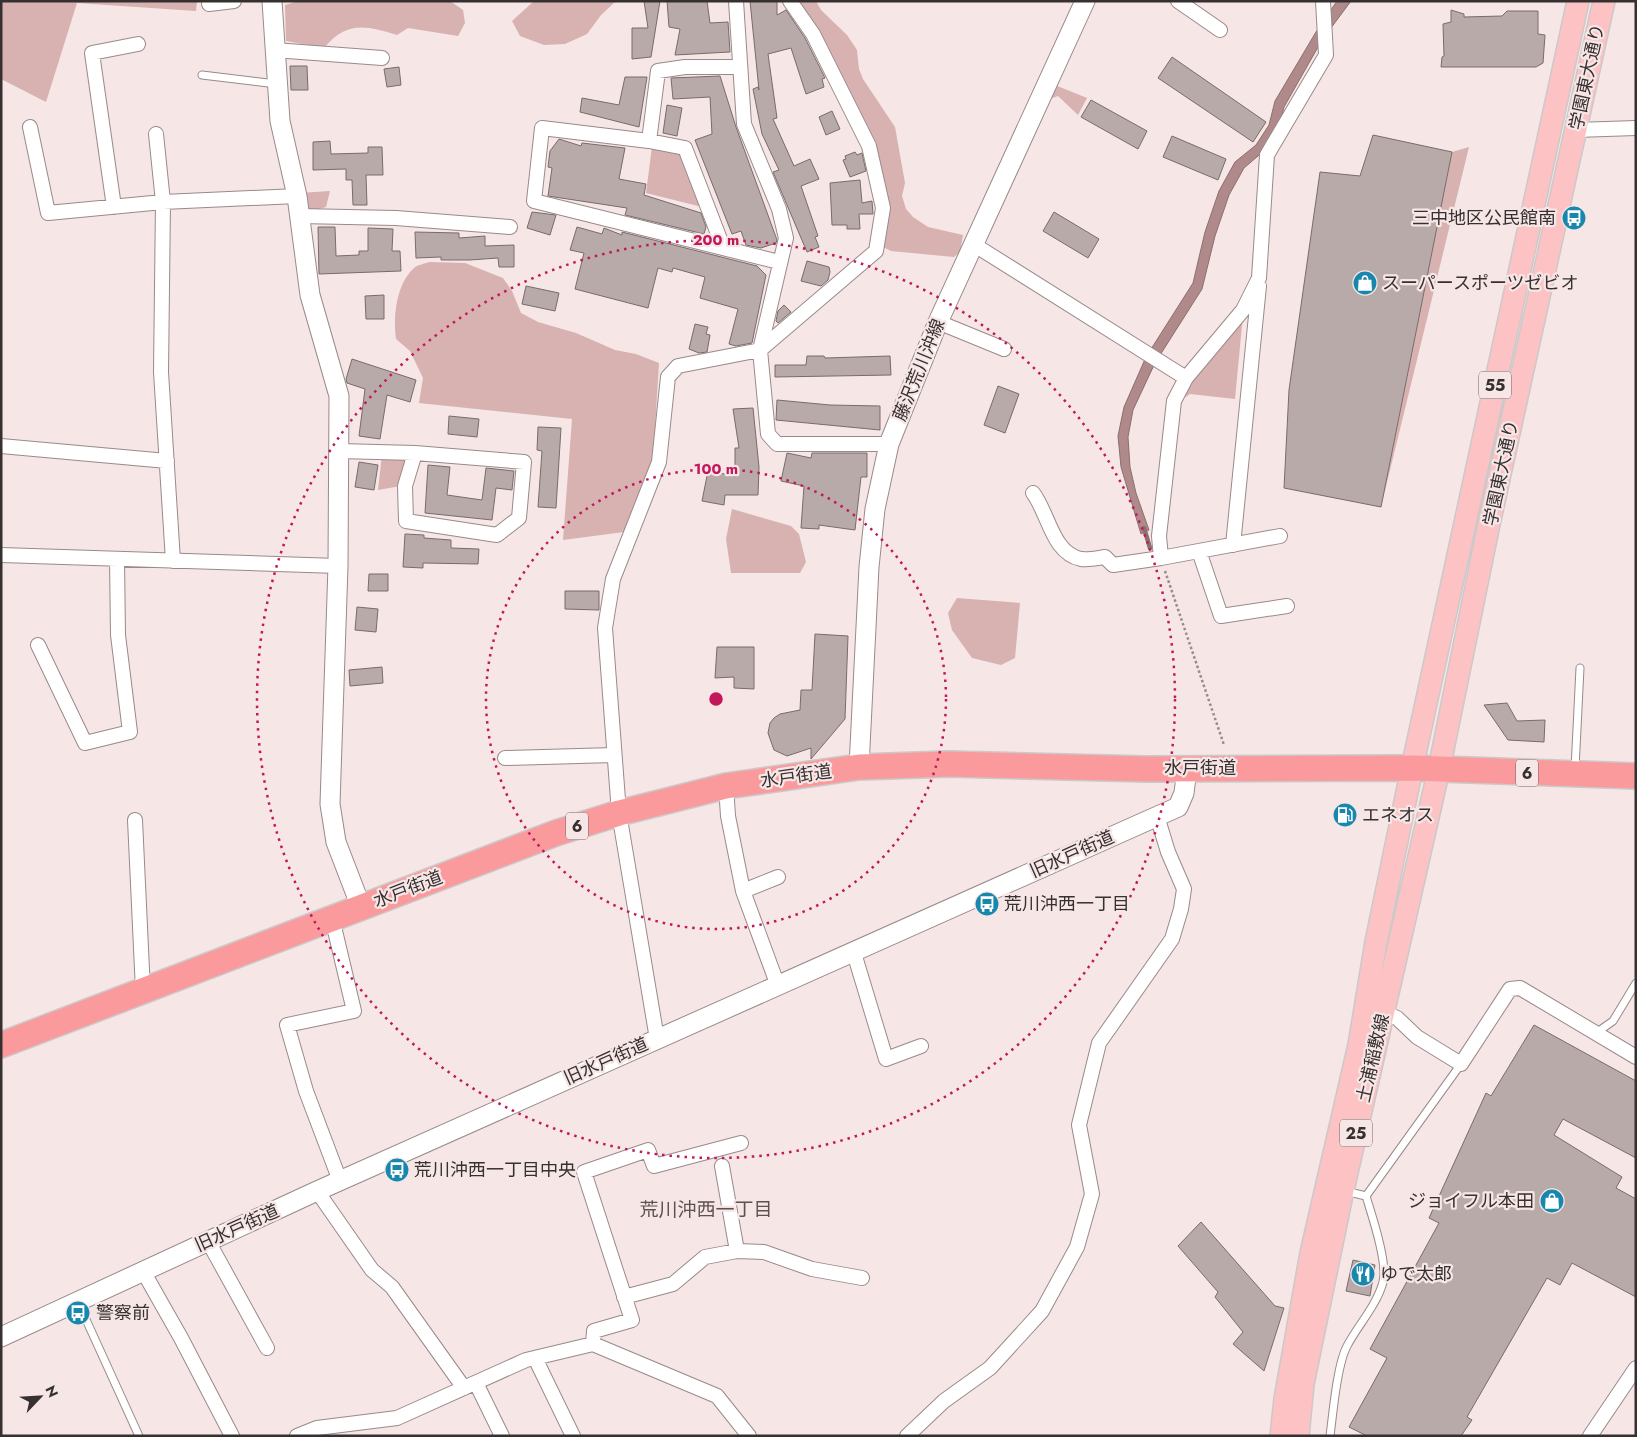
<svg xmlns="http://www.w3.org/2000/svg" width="1637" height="1437" viewBox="0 0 1637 1437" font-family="Jost,'Noto Sans JP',sans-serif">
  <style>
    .green { fill: #d8b1b1 }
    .water { fill: #b08a8a; stroke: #8b6f6f }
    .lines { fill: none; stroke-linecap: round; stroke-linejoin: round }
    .stream { stroke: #8b6f6f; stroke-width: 4.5 }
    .building { fill: #b9aaaa; stroke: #7a6b6b }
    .lane-casing { stroke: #998a8a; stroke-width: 9 }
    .street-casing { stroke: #998a8a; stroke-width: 16 }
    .secondary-casing { stroke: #998a8a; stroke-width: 21 }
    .primary-casing { stroke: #cbc9c9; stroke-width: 24 }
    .highway-casing { stroke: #cbc9c9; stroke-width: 28 }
    .path { stroke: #978c8c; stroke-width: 2.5; stroke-dasharray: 2.5 2.5; stroke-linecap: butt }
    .lane { stroke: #fff; stroke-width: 7 }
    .street { stroke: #fff; stroke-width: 14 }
    .secondary { stroke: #fff; stroke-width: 19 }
    .primary { stroke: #fcc2c4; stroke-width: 21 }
    .highway { stroke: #fa9a9d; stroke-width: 25 }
    .ring { fill: none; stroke: #c2185b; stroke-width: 2.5; stroke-dasharray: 2.5 5 }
    .labels { text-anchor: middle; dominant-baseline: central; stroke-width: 4.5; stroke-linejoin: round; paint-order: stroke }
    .shield { fill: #f6e6e6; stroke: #706767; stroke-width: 1 }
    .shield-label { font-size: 16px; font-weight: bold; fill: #363030 }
    .street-label { font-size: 18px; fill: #363030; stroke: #f6e6e6 }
    .poi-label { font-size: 18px; fill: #363030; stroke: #f6e6e6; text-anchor: start }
    .neighbourhood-label { font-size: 19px; fill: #5e5151; stroke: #f6e6e6 }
    .centre { fill: #c2185b; stroke: #f6e6e6; stroke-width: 2.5 }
    .ring-label { font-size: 15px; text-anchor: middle; font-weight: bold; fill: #c2185b; stroke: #f6e6e6; stroke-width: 4.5; stroke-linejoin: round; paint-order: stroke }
  </style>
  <rect width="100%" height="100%" fill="#f6e6e6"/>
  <path class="green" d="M1 1H197L196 11 77 3 46 102 1 79Z
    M299 1H450L463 10 465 23 458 36 408 28 397 35C367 26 347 20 324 48L286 41 285 5Z
    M534 1H616L601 15 587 34 565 44 544 45 520 36 512 21Z
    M796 1H816L821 10 847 35 857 50 859 69 863 79 895 127 905 183 902 196 906 209 913 217 928 227 963 235 960 252 954 257 891 251 883 247 884 190Z
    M1050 83 1087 98 1078 115 1058 96 1044 101Z
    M652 147 682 153 702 207 646 193Z
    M1469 147 1381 507 1452 152Z
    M330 191 326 207 302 214 300 193Z
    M429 262 465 263 503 278 512 291 521 313 538 322 576 333 615 350 636 354 659 363 653 461 624 532 563 540 572 419 419 403 423 378 410 351 396 339C393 318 396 284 414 268 417 265 424 264 429 262Z
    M1243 315 1235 399 1190 394 1178 402 1190 380Z
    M382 455H411L401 486 378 490Z
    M732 509 791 526 799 534 806 562 800 573H731L726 539Z
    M957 598 1020 603 1015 658 1001 665 972 658 952 630 948 613Z"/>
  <path class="water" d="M1337 1H1351L1322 40 1284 107 1278 132 1265 150 1244 168 1229 195 1215 236 1202 289 1155 363 1133 410 1128 437 1130 467 1136 493 1149 530 1141 534 1121 467 1118 436 1124 407 1146 357 1193 283 1205 232 1219 191 1235 162 1256 145 1269 125 1275 101 1316 32Z"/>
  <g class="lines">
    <path class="stream" d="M1144 528 1150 548"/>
  </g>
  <path class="building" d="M644 1H660L651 57 632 59V28H648Z
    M667 1H707L710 23 728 22 730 52 675 55 680 29 669 27Z
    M750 1H777V15L786 10 805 38 825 78 822 79 824 87 806 94 791 48 768 54 777 118 773 119 794 166 810 159 819 179 801 186 818 236 815 237 819 247 807 252 773 172 779 170 762 134 753 89 758 87 759 90Z
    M1451 10 1464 14V17L1502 16 1507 11H1538V34L1545 35 1543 63 1536 67H1441L1442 57 1444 56 1443 24 1451 22Z
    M1172 57 1266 122 1253 142 1158 78Z
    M290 66H307L308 90H291Z
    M399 67 401 85 387 87 384 69Z
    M720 76 736 127 777 240 776 243 761 248 746 245 741 231 732 234 695 140 712 134 710 97 673 99 671 78Z
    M625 77H647L639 127 580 112 582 98 619 105Z
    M1091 100 1147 131 1138 149 1081 117Z
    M667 105 682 108 677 136 663 133Z
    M832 111 840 129 826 135 819 117Z
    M1373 135 1452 152 1381 507 1284 488 1289 390 1320 172 1360 176Z
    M1172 136 1226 159 1218 180 1163 157Z
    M559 139 581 146 582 143 625 148 619 179 646 184 644 195 701 213 706 227 704 234 625 215 627 208 548 196 552 168 548 167 550 151Z
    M330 141 331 154 368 153V147H382L383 175H366L367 205H353L352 180H346V169L313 170V142Z
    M855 152 857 155 862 153 866 171 850 177 843 160 846 159 845 156Z
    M860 180 862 203 872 201 873 214H859L860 229H847V225H832L830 183Z
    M532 212 556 215 550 235 527 228Z
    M1054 212 1099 239 1088 258 1043 231Z
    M318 227H335L336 256 359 255V251H368V228L393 229 392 251H400L401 271 319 274Z
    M577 227 602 234 604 228 622 235V232L757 266 766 275 752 343 736 346 729 344 738 309 700 298 705 277 673 268 672 272 658 268 648 308 575 289 584 253 570 250Z
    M415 232 459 233V238L485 236V246L514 245V267H499L498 258 470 260H441V257L416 258Z
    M807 261 829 267 830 272 828 280 821 286 801 281Z
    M526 286 559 293 555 311 522 304Z
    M384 295V319H366L365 296Z
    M784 305 791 312 778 323 776 321 778 311Z
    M695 324 708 327 706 334 710 335 707 352 699 353 689 349Z
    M807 356H824L825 358 890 356 891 375 775 377V365H806Z
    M352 359 416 380 410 402 387 395 380 439 359 436 365 389 347 383 346 379Z
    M998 386 1019 394 1005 433 984 425Z
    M777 400 830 405 880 406V430L776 420Z
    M753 408 759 467 758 495H725L724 505 702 501 708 471 735 476V448H739L733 409Z
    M449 416 479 419 477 437 448 434Z
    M538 427 561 428 556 508 538 507 542 451 537 450Z
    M787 453 811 458 812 453H867V477H861L855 530 819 525V529L801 528 804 486 781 481Z
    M359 462 378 465 374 490 355 487Z
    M428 465 450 467 447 495 482 500 486 468 514 471 512 490 496 488 492 520 425 513Z
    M405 534 424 535V538L451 540V548L479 549 478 564 423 563V568L403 567Z
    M369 574H388V591H368Z
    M565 591H599V610L565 609Z
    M357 607 378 609 376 632 355 630Z
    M815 634 848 636 845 719 811 759V748L787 756 774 750 768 733 770 723 774 718 780 714 800 710 801 690H812Z
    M717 647H754V689L734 688V677L715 678Z
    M382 667 383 683 350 686 349 670Z
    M1507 703 1517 721 1545 720 1544 742 1508 740 1484 705Z
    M1534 1025 1636 1081V1158L1563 1119 1554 1135 1622 1177 1616 1188 1636 1199V1297L1572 1263 1560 1285 1547 1278 1467 1417 1472 1420 1461 1436H1367L1349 1427 1387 1358 1370 1349 1439 1223 1429 1218 1486 1093 1491 1096Z
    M1201 1222 1275 1306 1284 1308 1264 1371 1233 1344 1243 1332 1215 1297 1218 1292 1178 1246Z
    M1353 1260 1375 1265 1370 1296 1346 1291Z"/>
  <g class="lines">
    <defs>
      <path id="lane" d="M202 75 276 84
        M1575 769 1580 668
        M1596 1033 1613 1021 1636 983
        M1345 1191 1366 1196 1461 1064
        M78 1302 139 1436
        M1330 1436C1333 1413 1337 1365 1347 1346 1358 1325 1377 1305 1383 1282 1388 1263 1372 1216 1366 1196"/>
      <path id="street" d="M790 1 813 34 869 146 883 208 876 251 760 350 768 434 777 444H889
        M1178 1 1220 30
        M209 4 234 1
        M274 50 382 58
        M740 67H685L658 71 649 141 542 128 534 201 779 262
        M30 127 48 213 163 202 297 196
        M1576 130 1636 128
        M156 134 163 202 161 372 173 561
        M649 141 685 148 723 247
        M114 207 92 53 138 44
        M299 216 396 218 510 227
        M973 244 1186 378
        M938 322 1004 349
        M1 446 167 461
        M339 451 415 453 524 462 519 518 497 535 406 521 405 486 415 453
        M1033 493C1049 514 1052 553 1081 559 1088 560 1098 558 1105 557L1113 565 1161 558
        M1280 536 1161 558 1159 536 1174 401 1186 378 1243 310 1259 278 1267 155 1326 55 1323 1
        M1233 545 1259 286
        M1199 551 1221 616 1287 606
        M1 555 338 566
        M38 645 85 743 130 732 118 635 117 559
        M505 758 614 755
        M726 786 728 816 743 891 778 986
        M135 820 143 991
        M743 891 778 877
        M332 918 354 1011 287 1025 306 1091 340 1181
        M854 953 886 1059 921 1046
        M1383 1012 1397 1018 1417 1037 1461 1064 1510 989 1520 988 1636 1057
        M657 1039 619 813 605 628 613 579 659 462 668 377 678 366 760 350 786 238 779 209 744 124 736 1
        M722 1166 737 1251
        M317 1191 372 1270 392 1287 464 1388
        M208 1241 267 1348
        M143 1271 181 1338 232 1436
        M624 1297 673 1284 705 1257 737 1251 764 1252 812 1269 862 1278
        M593 1344 594 1331 632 1320 584 1172 648 1150 654 1166 741 1143
        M535 1358 573 1436
        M476 1383 502 1436
        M297 1436 317 1428 397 1418 526 1360 593 1344 717 1396 749 1436
        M907 1436 944 1401 990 1368 1042 1311 1077 1247 1092 1194 1079 1125 1099 1043 1172 939 1181 909 1184 889 1168 852 1157 816
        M1590 1436 1636 1368"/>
      <path id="secondary" d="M272 1 280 121 297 196 310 295 339 396 338 566 330 804 336 842 361 907
        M859 767 869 567 875 509 889 444 938 322 1085 1
        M1 1337 317 1191 1178 807 1184 793 1187 769"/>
      <path id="primary" d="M1281 1436 1285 1399 1311 1253 1359 1045 1376 942 1412 768 1578 1
        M1298 1436 1303 1384 1343 1190 1439 769 1489 524 1604 1"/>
      <path id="highway" d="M1 1045 556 833 619 813 726 786 859 767 949 764 1146 769 1412 768 1636 776"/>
    </defs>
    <use href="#lane" class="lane-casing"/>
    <use href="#street" class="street-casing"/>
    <use href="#secondary" class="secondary-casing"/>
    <use href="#primary" class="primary-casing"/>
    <use href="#highway" class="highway-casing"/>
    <path class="path" d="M1165 571 1224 745"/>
    <use href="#lane" class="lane"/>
    <use href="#street" class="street"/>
    <use href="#secondary" class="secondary"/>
    <use href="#primary" class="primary"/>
    <use href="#highway" class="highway"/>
  </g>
  <g class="ring">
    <circle cx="716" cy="699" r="230"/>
    <circle cx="716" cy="699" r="459"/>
  </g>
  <defs>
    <symbol id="bus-disc" viewBox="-11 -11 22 22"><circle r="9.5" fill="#1887ad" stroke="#f6e6e6"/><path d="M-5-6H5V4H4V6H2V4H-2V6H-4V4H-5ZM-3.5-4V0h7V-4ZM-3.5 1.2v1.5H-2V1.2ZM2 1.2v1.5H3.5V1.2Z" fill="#fff"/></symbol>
    <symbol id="shop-disc" viewBox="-11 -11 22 22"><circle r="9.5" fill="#1887ad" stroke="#f6e6e6"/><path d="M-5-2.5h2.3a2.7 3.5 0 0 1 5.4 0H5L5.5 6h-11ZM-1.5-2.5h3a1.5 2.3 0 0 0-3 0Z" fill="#fff"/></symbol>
    <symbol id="fuel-disc" viewBox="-11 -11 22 22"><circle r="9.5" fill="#1887ad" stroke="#f6e6e6"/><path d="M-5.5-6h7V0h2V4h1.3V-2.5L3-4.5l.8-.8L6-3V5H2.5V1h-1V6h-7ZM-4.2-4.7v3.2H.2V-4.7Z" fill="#fff"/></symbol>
    <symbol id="restaurant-disc" viewBox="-11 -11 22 22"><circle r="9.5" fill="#1887ad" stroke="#f6e6e6"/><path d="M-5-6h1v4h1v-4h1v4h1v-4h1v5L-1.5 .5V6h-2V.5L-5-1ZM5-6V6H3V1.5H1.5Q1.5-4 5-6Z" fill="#fff"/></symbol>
  </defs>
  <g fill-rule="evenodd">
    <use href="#bus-disc" x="1560" y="204" width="28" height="28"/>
    <use href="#shop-disc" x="1351" y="269" width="28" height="28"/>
    <use href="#fuel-disc" x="1331" y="801" width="28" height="28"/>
    <use href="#bus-disc" x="973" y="890" width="28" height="28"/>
    <use href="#bus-disc" x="383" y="1156" width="28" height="28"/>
    <use href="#shop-disc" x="1538" y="1187" width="28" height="28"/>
    <use href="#restaurant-disc" x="1349" y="1260" width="28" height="28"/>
    <use href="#bus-disc" x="64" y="1299" width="28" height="28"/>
  </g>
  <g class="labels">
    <g class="shield">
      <rect x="1479" y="371.5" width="32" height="27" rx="4"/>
      <rect x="1516" y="759.5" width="22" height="27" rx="4"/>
      <rect x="566" y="812.5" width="22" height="27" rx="4"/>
      <rect x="1340" y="1119.5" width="32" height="27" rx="4"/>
    </g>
    <g class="shield-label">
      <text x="1495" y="385">55</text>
      <text x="1527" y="773">6</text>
      <text x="577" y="826">6</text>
      <text x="1356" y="1133">25</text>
    </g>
    <g class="street-label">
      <text transform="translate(1587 77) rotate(-78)">学園東大通り</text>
      <text transform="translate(919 370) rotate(-68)">藤沢荒川沖線</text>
      <text transform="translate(1501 473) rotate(-78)">学園東大通り</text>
      <text x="1200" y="768">水戸街道</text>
      <text transform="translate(796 776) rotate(-8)">水戸街道</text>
      <text transform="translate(1072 854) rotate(-24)">旧水戸街道</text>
      <text transform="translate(408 889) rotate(-21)">水戸街道</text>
      <text transform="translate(1373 1058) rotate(-77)">土浦稲敷線</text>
      <text transform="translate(606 1061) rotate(-24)">旧水戸街道</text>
      <text transform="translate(237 1228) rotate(-24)">旧水戸街道</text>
    </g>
    <g class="poi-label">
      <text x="1556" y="218" text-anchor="end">三中地区公民館南</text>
      <text x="1382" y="283">スーパースポーツゼビオ</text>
      <text x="1362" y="815">エネオス</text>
      <text x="1004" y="904">荒川沖西一丁目</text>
      <text x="414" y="1170">荒川沖西一丁目中央</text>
      <text x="1534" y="1201" text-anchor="end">ジョイフル本田</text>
      <text x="1380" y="1274">ゆで太郎</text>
      <text x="96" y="1313">警察前</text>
    </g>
    <g class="neighbourhood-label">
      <text x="706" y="1209">荒川沖西一丁目</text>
    </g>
  </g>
  <circle cx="716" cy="699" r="8" class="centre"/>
  <g class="ring-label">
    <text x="716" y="245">200 m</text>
    <text x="716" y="474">100 m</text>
  </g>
  <rect width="1637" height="1437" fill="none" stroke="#363030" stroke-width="5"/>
  <g transform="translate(40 1397) rotate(65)" stroke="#f6e6e6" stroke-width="4" paint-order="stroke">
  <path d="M0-4L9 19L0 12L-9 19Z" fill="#363030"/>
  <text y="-8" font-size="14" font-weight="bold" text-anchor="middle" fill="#363030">N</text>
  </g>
</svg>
